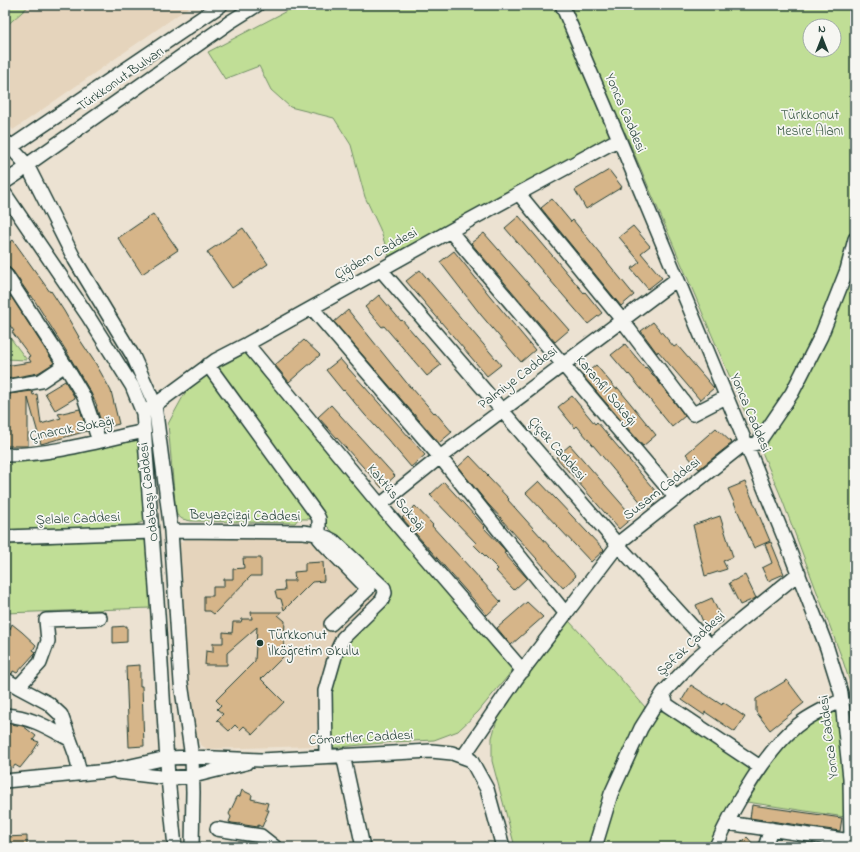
<svg xmlns="http://www.w3.org/2000/svg" width="860" height="852" viewBox="0 0 860 852" font-family="'Indie Flower',sans-serif">
  <style>
    .built { fill: #e5d4bc }
    .green { fill: #c0de96; stroke: #708e65; fill-rule: evenodd }
    .building { fill: #d6b589; stroke: #1f3d34 }
    .lines { fill: none; stroke-linecap: round; stroke-linejoin: round }
    .minor-casing { stroke: #1f3d34; stroke-width: 16 }
    .minor { stroke: #f6f6f2; stroke-width: 13 }
    .poi-dot { fill: #1f3d34; stroke: #f6f6f2; stroke-width: 1.5 }
    .labels { text-anchor: middle; dominant-baseline: central; stroke-width: 3.5; stroke-linejoin: round; paint-order: stroke }
    .street-label { font-size: 14px; fill: #1f3d34; stroke: #f6f6f2 }
    .park-label { font-size: 14px; fill: #3f5d48; stroke: #f6f6f2 }
    .poi-label { font-size: 14px; fill: #1f3d34; stroke: #f6f6f2; text-anchor: start }
  </style>
  <rect width="100%" height="100%" fill="#ece2d2"/>
  <filter id="ink" filterUnits="userSpaceOnUse"><feTurbulence type="fractalNoise" baseFrequency=".025" numOctaves="2"/><feDisplacementMap in="SourceGraphic" scale="8" xChannelSelector="R" yChannelSelector="G"/><feConvolveMatrix kernelMatrix="1 2 1 2 8 2 1 2 1" color-interpolation-filters="sRGB"/></filter>
  <g filter="url(#ink)">
    <path class="built" d="M30 5H192L13 130 5 119V27Z
      M188 537H306L331 544 380 593 332 647 321 678 319 695 317 715V746L207 749 201 745 197 739 187 665 180 543Z"/>
    <path class="green" d="M5 5H30L5 27Z
      M298 5H855V711L854 695 843 661 780 494 625 132 389 256 380 229 365 197 351 145 334 118 290 107 271 90 259 66 225 79 208 52ZM810 26H834V50H810Z
      M5 331 27 360 5 359Z
      M246 353 512 667V671L478 712 458 731 434 740 394 742 329 748V689L342 645 387 587 326 525 306 493 218 368Z
      M209 372 314 518 312 519H298L295 523 191 521 182 519 176 514 168 424 185 393Z
      M133 439 140 441 145 521 122 530 5 533V459Z
      M148 538 151 608 5 613V545Z
      M569 621 594 648 645 707 606 792 588 847H515L492 761V738L498 716Z
      M839 708 845 817 747 802 769 768 793 736 818 719Z
      M662 711 672 713 747 764 750 773 710 847H600L619 792 654 718Z"/>
    <path class="building" d="M609 170 622 187 586 209 575 190Z
      M552 199 571 222 573 220 634 295 621 306 541 208Z
      M153 214 178 250 142 274 118 238Z
      M519 216 584 293 585 292 602 313 588 324 505 228Z
      M633 226 650 246 641 253 662 278 648 289 631 269 640 262 619 237Z
      M243 228 268 264 232 288 207 252Z
      M484 233 569 330 555 342 471 243Z
      M13 240 50 292 51 291 64 311 79 337H78L96 364 111 391 119 424 103 428 96 406H97L91 393 65 349 31 295 30 296 13 271 5 263V246Z
      M454 251 490 296 535 350 521 362 481 315 440 262Z
      M420 270 501 365 487 376 406 281Z
      M379 295 401 321 402 320 441 365 427 376 384 326 382 327 365 307Z
      M11 296 54 363 38 373 6 379 5 366 31 362 28 357 30 356 12 332 14 331 5 319V301Z
      M348 310 410 387H411L434 413 435 412 452 432 439 443 334 322Z
      M653 322 674 347 677 345 714 388 700 400 658 351 657 353 641 331Z
      M304 340 320 355 289 382 275 365Z
      M625 344 645 368 646 367 658 381 685 416 672 427 629 374 628 375 611 355Z
      M340 359 425 455 411 467 388 440 365 415 344 390 343 391 326 370Z
      M596 365 616 389 618 388 656 435 643 446 583 376Z
      M65 381 75 398 55 410 45 393Z
      M32 391 33 395 37 394 41 424 61 418 58 414 80 409 87 431 41 444 28 398V446H5V397H10L9 394Z
      M572 396 595 424 597 422 657 493 643 505 577 426 575 428 558 407Z
      M331 405 395 476 382 488 318 417Z
      M716 428 732 443 699 469 686 454Z
      M570 445 633 517 619 529 556 457Z
      M470 456 488 475 487 476 509 499 508 500 576 576 563 588 501 519V518L488 504 458 467Z
      M539 481 604 550 591 562 526 493Z
      M444 482 485 527 484 528 504 549 506 552 504 553 527 578 514 590 496 571 498 569 474 545 476 543 430 495Z
      M745 482 770 541 754 548 728 489Z
      M415 506 433 525 432 526 501 602 487 615 402 518Z
      M720 516 733 557 723 561 727 569 705 576 693 525Z
      M771 542 784 574 768 581 762 568 772 563 765 544Z
      M243 558H261V576H251L214 614 210 611H204V596H213V587H224V579H233V569L244 568Z
      M323 562 324 581 312 582 284 610 281 599 277 598 275 591 285 590 284 581H295L294 572 305 571V563Z
      M745 575 756 598 740 605 729 583Z
      M712 598 723 622 706 629 696 605Z
      M527 602 543 617 511 645 497 628Z
      M251 612H282L278 615 285 621 283 657 261 679 284 702 253 734 244 726 240 730 235 725 229 731 217 720 223 714 217 709 221 705 216 700 255 661 257 627 227 653V665H205L206 651 213 652V643H223V632L232 633 233 622H241L242 619H252Z
      M5 624 10 629 12 624 22 632 36 645 33 650 36 652 35 653 17 673 13 671 12 674 5 671Z
      M127 626V642L113 643V627Z
      M140 665V686H142L144 746 129 747 126 666Z
      M787 680 804 703 770 730 756 712V699Z
      M691 685 722 705 723 702 745 717 735 732 705 712 704 715 682 700Z
      M5 723 23 726 36 736 33 740 39 742 32 753 20 768 15 765 13 768 5 762Z
      M242 790 252 795 251 799 268 803 266 810H269L262 827 258 825V827L245 825 240 823V824L232 823 229 822 231 817 229 814 237 797 240 796Z
      M752 805 842 818 840 831 750 818Z
      M27 836V847H5V837Z
      M747 837 756 847H737Z"/>
    <g class="lines">
      <defs>
        <path id="minor" d="M562 5 619 139 747 446 788 547 827 648 841 693 850 778 851 841 850 847
          M5 141 27 165 75 260 133 356 155 405 171 531 181 683 192 757 193 792 192 847
          M5 151 221 5
          M5 182 20 172 27 165 230 22 257 5
          M5 194 88 316 132 386 143 413 158 614 168 778 175 847
          M519 194 622 320 693 414 726 397
          M450 231 676 498
          M381 270 618 545 710 646
          M5 275H6L65 365 84 397 99 441
          M312 308 440 457 566 614
          M247 344 380 505 523 671
          M208 365 317 515 319 519V538L325 545 368 589 331 624
          M5 387 41 381 65 365
          M148 410 216 360 247 344 468 221 619 139
          M5 455C50 455 100 441 144 431
          M380 505 440 457 677 279
          M171 531 303 532C315 533 324 535 334 541L384 588 385 593 382 600 343 638 336 653 325 691 326 756
          M5 537 152 532
          M5 679 18 687
          M663 693 667 705 760 767
          M5 715C31 717 47 727 69 739
          M343 755 363 847
          M463 757 516 679 621 541 740 447 758 443 792 393 821 336 847 270 855 239
          M118 772 168 778 193 776 246 763
          M80 774 76 756 61 715 48 703 18 687 40 663 48 641 46 620 100 618
          M5 781 108 771 167 758 192 757 261 760 431 751 452 753 471 760 487 789 503 847
          M727 823 851 841
          M217 829 261 836 275 847
          M595 847 611 794 641 728 663 693 694 660 741 620 799 573
          M716 847C731 810 769 745 802 722 814 713 829 707 842 700
          M765 847 771 829"/>
      </defs>
      <use href="#minor" class="minor-casing"/>
      <use href="#minor" class="minor"/>
    </g>
  </g>
  <circle class="poi-dot" cx="260" cy="643" r="4"/>
  <g class="labels">
    <g class="street-label">
      <text transform="translate(121 79) rotate(-35)">Türkkonut Bulvarı</text>
      <text transform="translate(625 113) rotate(67)">Yonca Caddesi</text>
      <text transform="translate(376 254) rotate(-29)">Çiğdem Caddesi</text>
      <text transform="translate(518 378) rotate(-37)">Palmiye Caddesi</text>
      <text transform="translate(606 391) rotate(50)">Karanfil Sokağı</text>
      <text transform="translate(750 413) rotate(67)">Yonca Caddesi</text>
      <text transform="translate(72 429) rotate(-11)">Çınarcık Sokağı</text>
      <text transform="translate(557 449) rotate(49)">Çiçek Caddesi</text>
      <text transform="translate(662 489) rotate(-38)">Susam Caddesi</text>
      <text transform="translate(149 492) rotate(-96)">Odabaşı Caddesi</text>
      <text transform="translate(396 498) rotate(50)">Kaktüs Sokağı</text>
      <text transform="translate(245 516) rotate(1)">Beyazçizgi Caddesi</text>
      <text transform="translate(78 519) rotate(-2)">Şelale Caddesi</text>
      <text transform="translate(691 644) rotate(-43)">Şafak Caddesi</text>
      <text transform="translate(829 737) rotate(-97)">Yonca Caddesi</text>
      <text transform="translate(361 738) rotate(-3)">Cömertler Caddesi</text>
    </g>
    <g class="park-label">
      <text x="810" y="115">Türkkonut<tspan x="810" dy="16">Mesire Alanı</tspan></text>
    </g>
    <g class="poi-label">
      <text x="268" y="635">Türkkonut<tspan x="268" dy="16">İlköğretim Okulu</tspan></text>
    </g>
  </g>
  <rect width="860" height="852" fill="none" stroke="#f6f6f2" stroke-width="20"/>
  <rect x="10" y="10" width="840" height="832" fill="none" stroke="#1f3d34" stroke-width="1.5" filter="url(#ink)"/>
  <g transform="translate(822 38)"><circle r="19" fill="#f6f6f2" stroke="#a0aca6"/>
  <path d="M0-3L7 15L0 10L-7 15Z" fill="#1f3d34"/>
  <text y="-6" font-size="11" font-weight="bold" text-anchor="middle" fill="#1f3d34">N</text>
  </g>
</svg>
